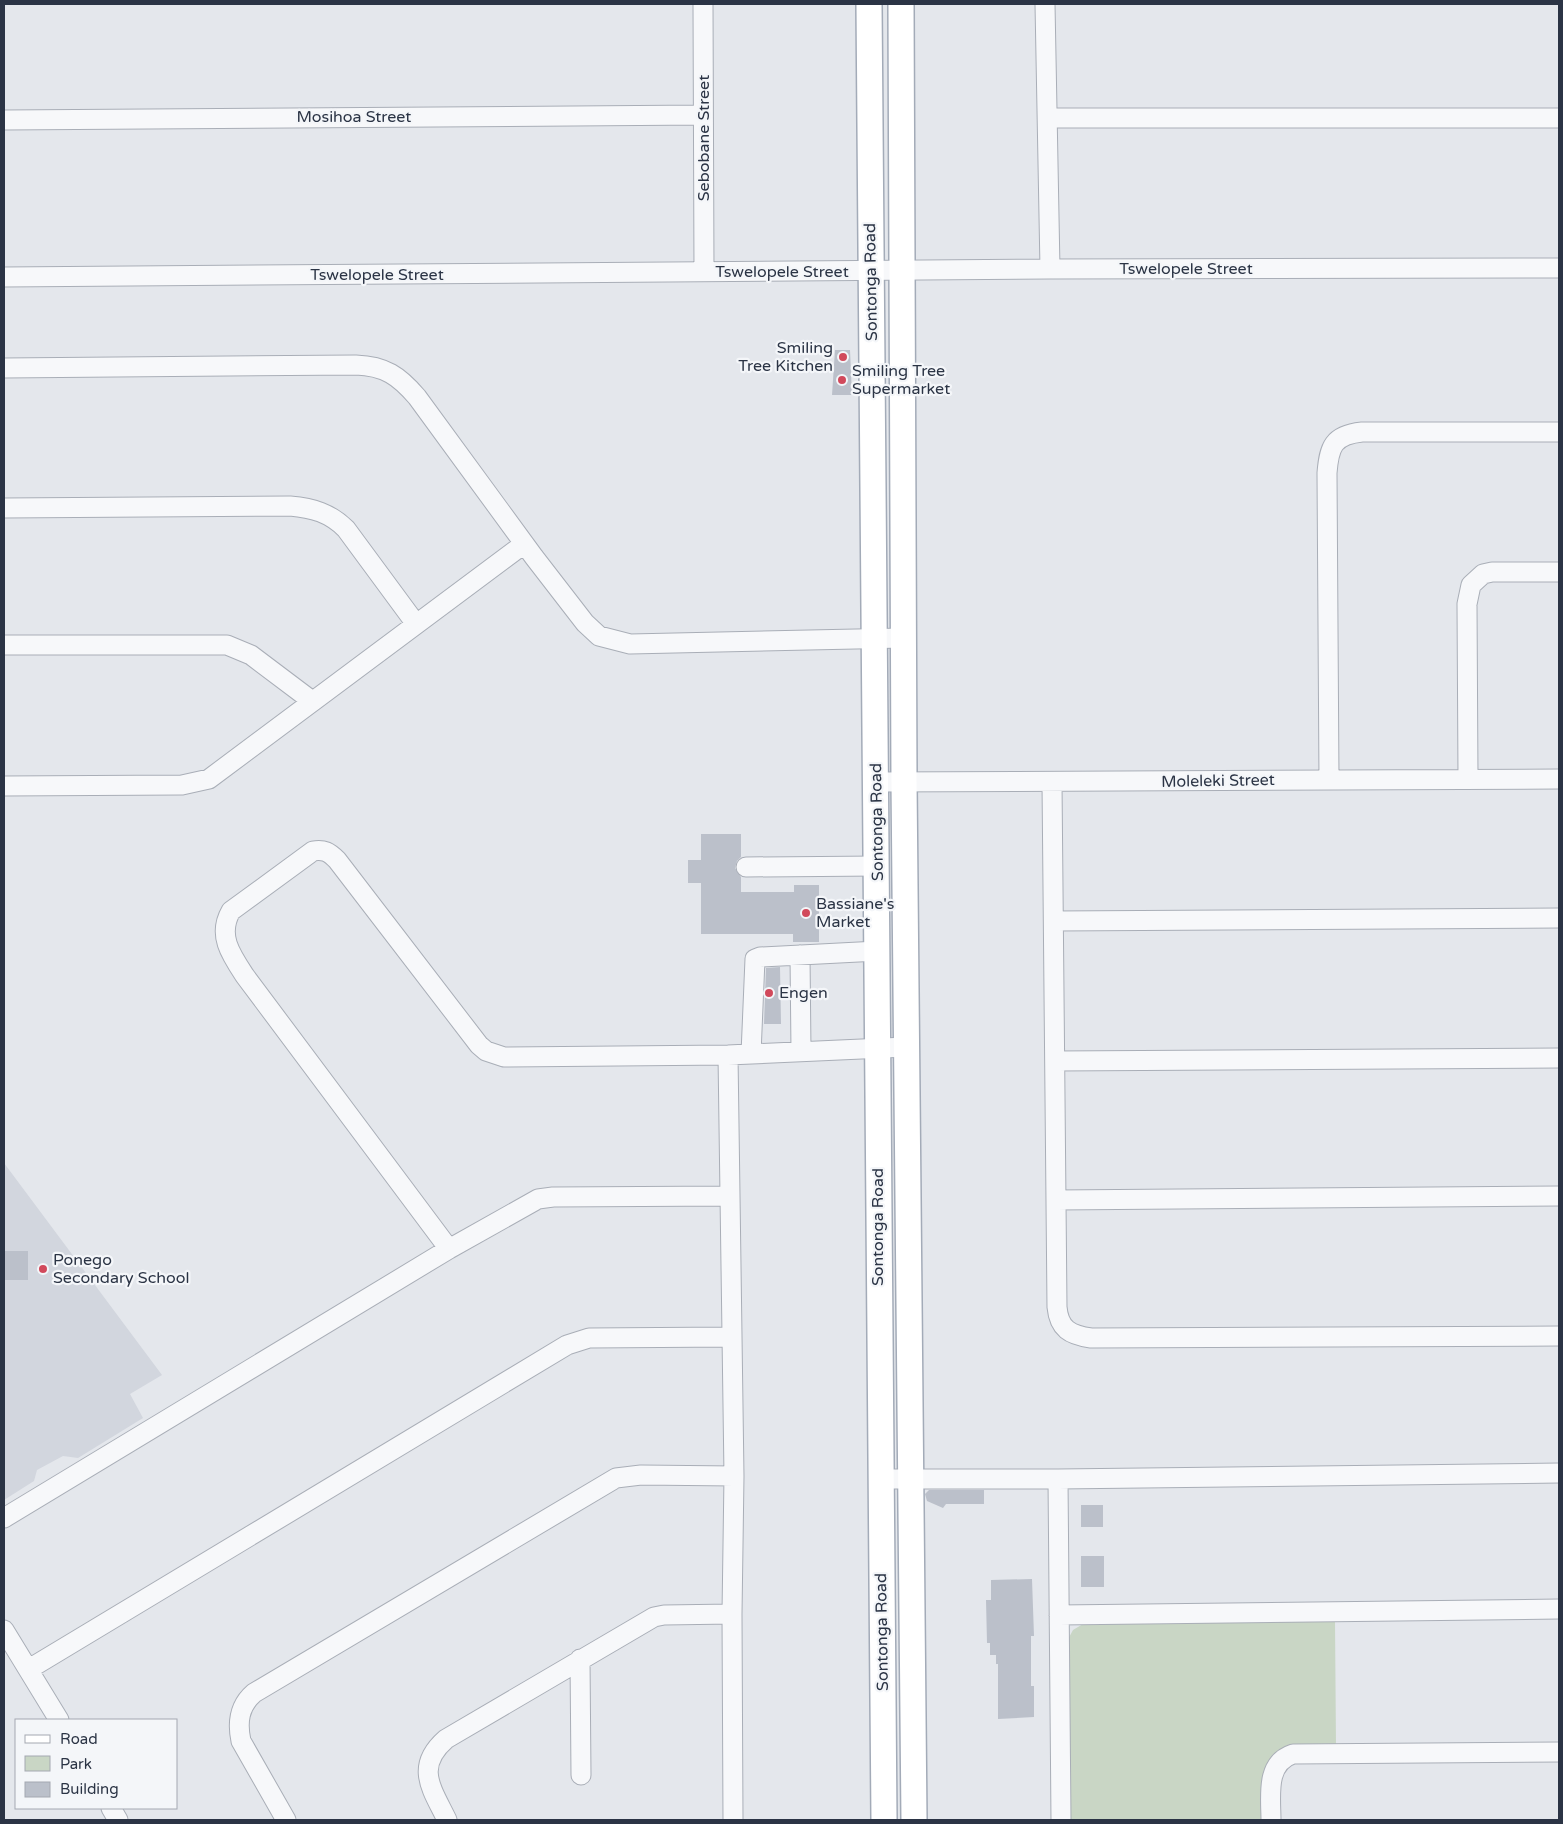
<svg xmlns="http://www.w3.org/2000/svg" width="1563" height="1824" viewBox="0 0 1563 1824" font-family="'Varela Round',sans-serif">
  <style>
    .built { fill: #d2d6de }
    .green { fill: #c9d6c5 }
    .building { fill: #bbc0ca }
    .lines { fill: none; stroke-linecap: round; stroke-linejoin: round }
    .minor-casing { stroke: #a9aeb7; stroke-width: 21 }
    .major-casing { stroke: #a3abb8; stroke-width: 28 }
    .minor { stroke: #f7f8fa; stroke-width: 19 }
    .major { stroke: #fff; stroke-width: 25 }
    .poi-dot { fill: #d1495b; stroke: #f4f6f9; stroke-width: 2 }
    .labels { text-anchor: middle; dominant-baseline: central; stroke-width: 4.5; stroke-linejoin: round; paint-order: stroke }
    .street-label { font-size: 16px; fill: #2b3445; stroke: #f4f6f9 }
    .poi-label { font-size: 16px; fill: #2b3445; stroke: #f4f6f9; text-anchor: start }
  </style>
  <rect width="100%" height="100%" fill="#e4e7ec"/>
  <path class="built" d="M4 1163 162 1375 130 1394 143 1418 78 1458 63 1456 37 1470 34 1481 4 1500Z"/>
  <path class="green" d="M1335 1621 1336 1746 1288 1749 1264 1820H1067L1066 1643 1073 1630 1083 1624Z"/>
  <path class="building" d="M835 350H850L852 395H832Z
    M701 834H741V857L737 861 735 868 741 877V892H794V885H819V942H793V934H701V883H688V860H701Z
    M780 967 781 1024H764L766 968Z
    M4 1251H28V1280H4Z
    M929 1490H984V1504H946L943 1508 927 1501 925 1494Z
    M1081 1505H1103V1527H1081Z
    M1081 1556H1104V1587H1081Z
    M1032 1579 1034 1636H1031V1686H1034V1717L998 1719V1664H996V1655H990V1643H987L986 1600H991V1580Z"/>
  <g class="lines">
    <defs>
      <path id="minor" d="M703 4 704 272
        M1045 4 1050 269
        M1048 118H1559
        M4 120 703 115
        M4 277 1050 269 1559 268
        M4 368 356 365C385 366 399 376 417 397L534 557 585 623 599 636 630 644 903 638
        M4 508 290 506C313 508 330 513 346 529L416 624
        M4 645H227L251 655 312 701
        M1468 777 1467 604 1471 585 1483 574 1492 572H1559
        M1329 780 1327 473C1329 447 1333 435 1362 432H1559
        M877 782 1559 779
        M1052 783 1057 1307C1059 1329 1070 1335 1091 1338L1559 1336
        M4 786 182 785 209 779 524 544
        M746 867 878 866
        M1054 921 1559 918
        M800 955 801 1051
        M751 1054 755 959 760 957 878 951
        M728 1055 734 1476 732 1614 733 1820
        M1055 1061 1559 1058
        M1056 1200 1559 1196
        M449 1249 245 976C231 955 217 935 231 911L313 851C324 849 329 852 337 860L479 1045 486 1051 504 1057 728 1055 906 1047
        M880 1479H1058L1559 1473
        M1058 1479 1061 1820
        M4 1518 449 1249 538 1199 553 1197 729 1196
        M1059 1615 1559 1609
        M4 1630 59 1720
        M580 1659 581 1775
        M29 1669 567 1345 589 1338 730 1337
        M111 1808 118 1820
        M286 1820 241 1741C237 1722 239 1706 254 1693L616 1478 641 1475 734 1476
        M447 1820C432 1789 414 1767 446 1739L654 1617 664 1615 732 1614
        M1271 1820C1271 1797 1265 1763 1293 1754L1559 1752"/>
      <path id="major" d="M869 4 884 1820
        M901 4 904 782 914 1820"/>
    </defs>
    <use href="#minor" class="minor-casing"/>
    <use href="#major" class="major-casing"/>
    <use href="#minor" class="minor"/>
    <use href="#major" class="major"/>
  </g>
  <g class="poi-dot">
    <circle cx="843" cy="357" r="5"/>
    <circle cx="842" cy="380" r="5"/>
    <circle cx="806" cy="913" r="5"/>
    <circle cx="769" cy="993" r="5"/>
    <circle cx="43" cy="1269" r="5"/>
  </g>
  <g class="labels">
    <g class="street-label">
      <text x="354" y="117">Mosihoa Street</text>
      <text transform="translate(704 138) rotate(-90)">Sebobane Street</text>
      <text x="1186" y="269">Tswelopele Street</text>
      <text x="782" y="272">Tswelopele Street</text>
      <text x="377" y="275">Tswelopele Street</text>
      <text transform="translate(871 282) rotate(-91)">Sontonga Road</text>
      <text transform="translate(1218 781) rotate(-1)">Moleleki Street</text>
      <text transform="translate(877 822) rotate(-91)">Sontonga Road</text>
      <text transform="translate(878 1227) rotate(-90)">Sontonga Road</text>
      <text transform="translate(882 1632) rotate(-91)">Sontonga Road</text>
    </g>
    <g class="poi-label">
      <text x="833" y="348" text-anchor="end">Smiling<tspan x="833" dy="18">Tree Kitchen</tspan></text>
      <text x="852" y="371">Smiling Tree<tspan x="852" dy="18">Supermarket</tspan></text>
      <text x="816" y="904">Bassiane's<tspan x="816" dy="18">Market</tspan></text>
      <text x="779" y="993">Engen</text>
      <text x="53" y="1260">Ponego<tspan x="53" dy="18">Secondary School</tspan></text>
    </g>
  </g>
  <rect width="1563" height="1824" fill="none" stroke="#2b3445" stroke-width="10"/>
  <rect x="15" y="1719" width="162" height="90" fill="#f4f6f9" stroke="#a4a8b1"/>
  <rect x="25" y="1735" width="25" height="8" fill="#ffffff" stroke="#a4a8b1"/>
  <text x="60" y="1744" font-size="15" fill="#2b3445">Road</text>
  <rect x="25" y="1756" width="25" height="15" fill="#c9d6c5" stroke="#a4a8b1"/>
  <text x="60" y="1769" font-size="15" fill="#2b3445">Park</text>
  <rect x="25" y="1782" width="25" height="15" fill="#bbc0ca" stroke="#a4a8b1"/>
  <text x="60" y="1794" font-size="15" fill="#2b3445">Building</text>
</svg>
